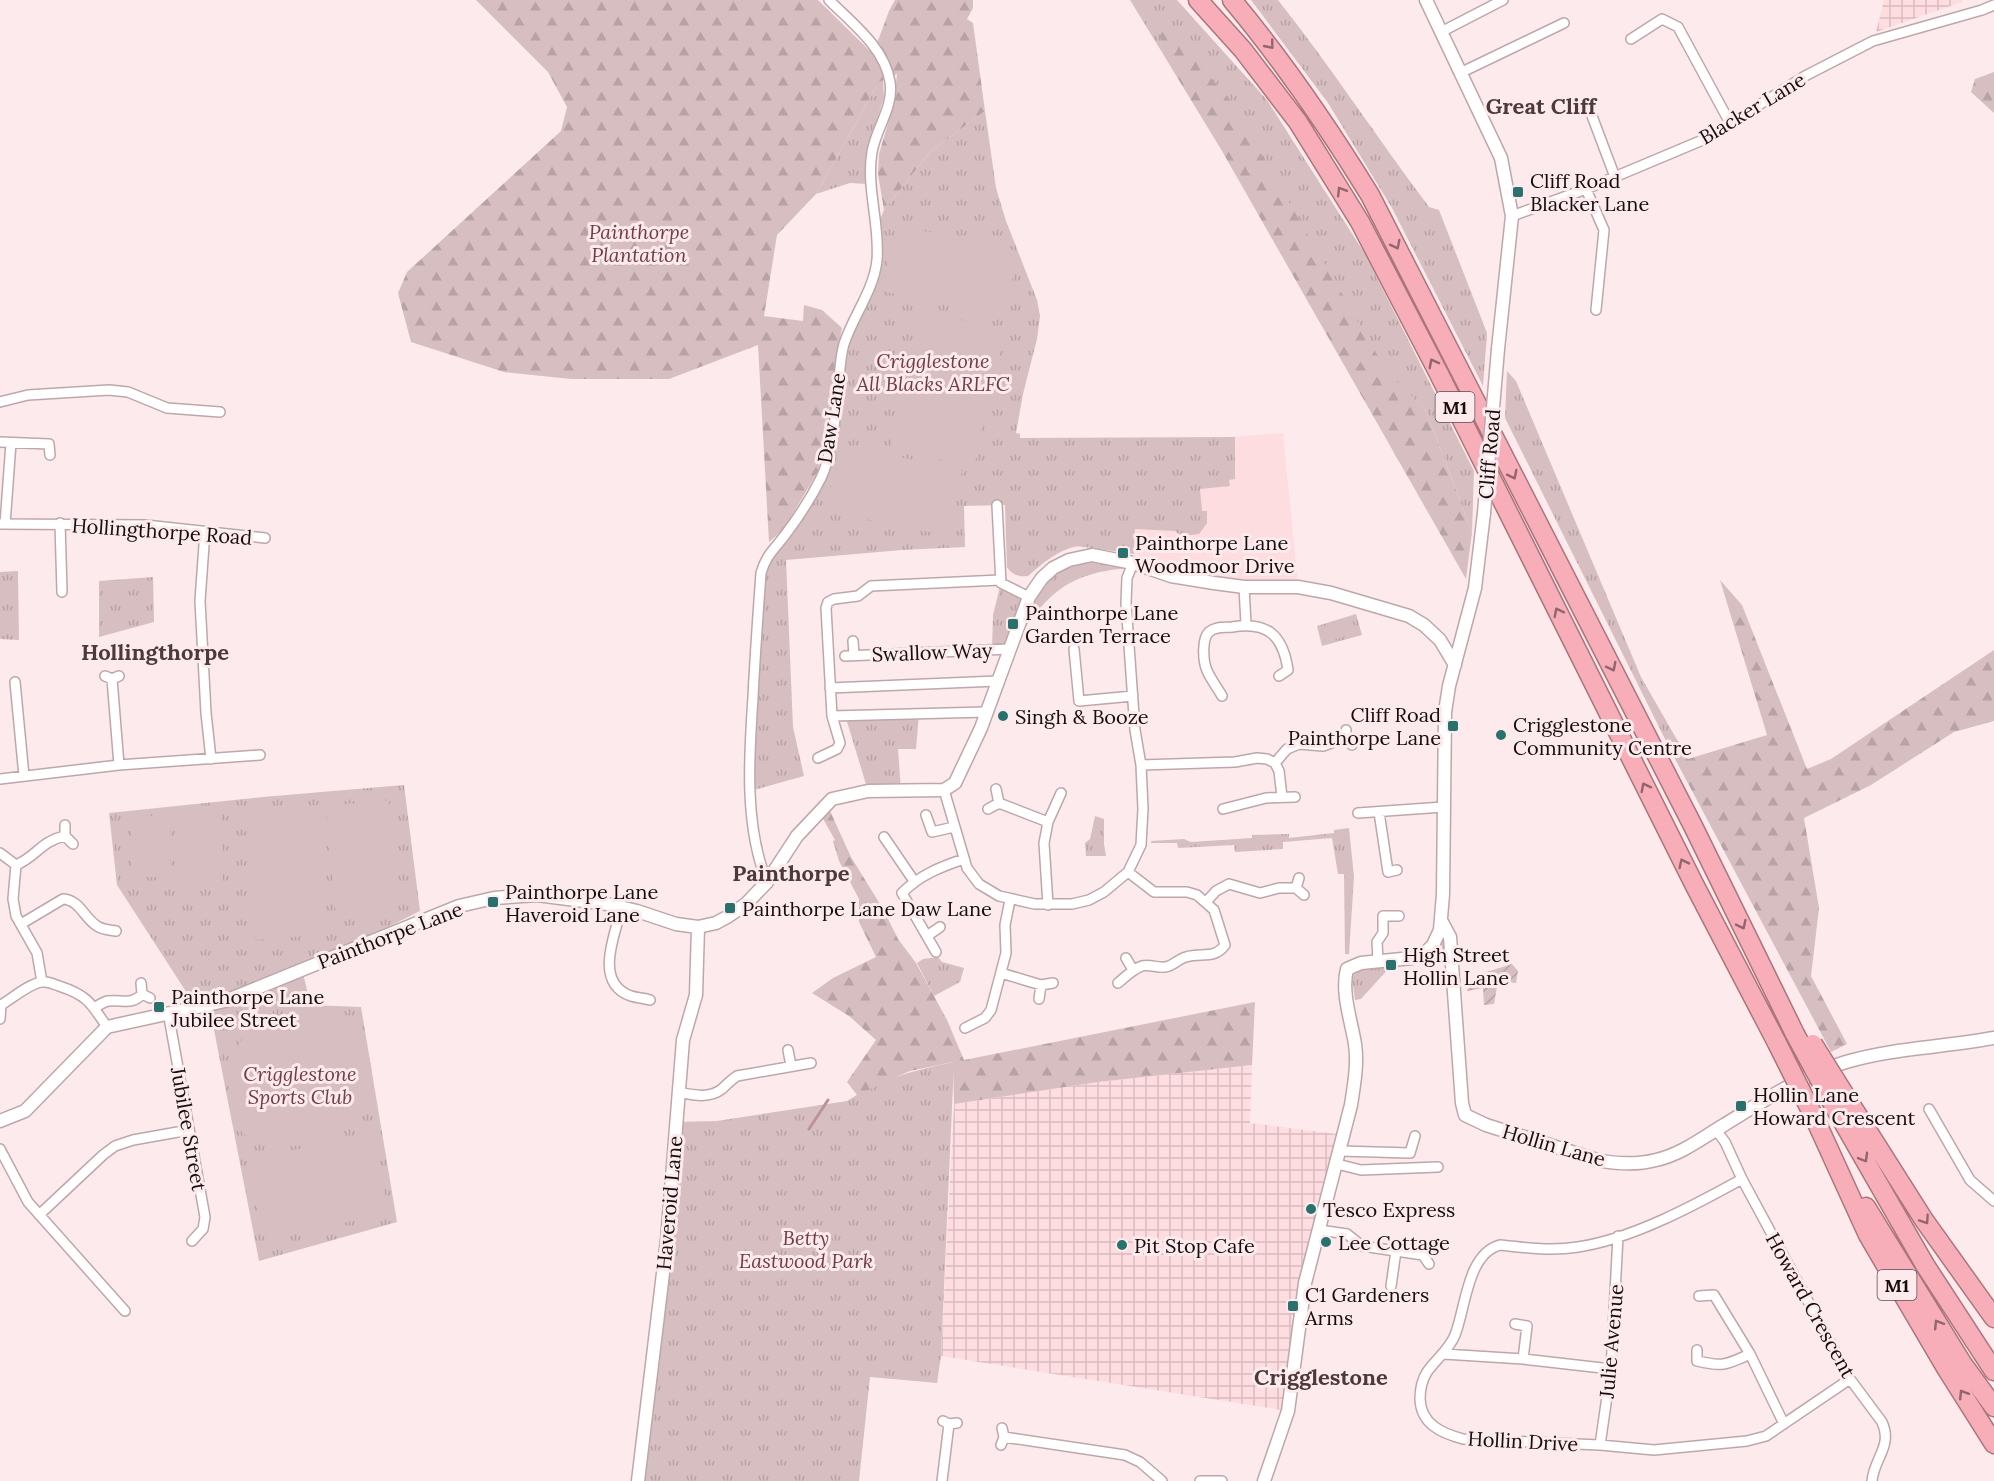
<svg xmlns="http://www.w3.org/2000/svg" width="1994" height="1481" viewBox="0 0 1994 1481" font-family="Lora,serif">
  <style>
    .built { fill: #fedde1 }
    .industrial { fill: url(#industrial-grid) }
    .grass { fill: url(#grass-tufts) }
    .forest { fill: url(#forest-firs) }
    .garden { fill: url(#garden-furrows) }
    .pitch { fill: #d7bec1 }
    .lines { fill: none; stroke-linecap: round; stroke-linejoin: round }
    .stream { stroke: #bb9399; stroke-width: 3 }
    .minor-casing { stroke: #bea7aa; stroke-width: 12 }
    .tertiary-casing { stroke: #bea7aa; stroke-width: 15 }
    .motorway-casing { stroke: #a9767d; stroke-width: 21 }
    .minor { stroke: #fff; stroke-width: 9 }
    .tertiary { stroke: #fff; stroke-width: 12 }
    .motorway { stroke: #f8aeb9; stroke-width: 18 }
    .tertiary-bridge-casing { stroke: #bea7aa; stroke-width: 15; stroke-linecap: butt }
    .motorway-bridge-casing { stroke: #a9767d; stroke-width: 21; stroke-linecap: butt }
    .tertiary-bridge { stroke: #fff; stroke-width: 12 }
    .motorway-bridge { stroke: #f8aeb9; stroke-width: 18 }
    .oneway { stroke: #92666c }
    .poi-dot { fill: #28716d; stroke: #fdeaec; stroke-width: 2 }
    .labels { text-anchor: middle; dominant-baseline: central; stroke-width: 6; stroke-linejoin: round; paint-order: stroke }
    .shield { fill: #fdeaec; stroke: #5b4f51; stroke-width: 1.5 }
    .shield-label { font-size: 18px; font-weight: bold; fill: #150d0e }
    .street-label { font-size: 20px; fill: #150d0e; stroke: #fdeaec }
    .poi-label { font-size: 20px; fill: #150d0e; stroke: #fdeaec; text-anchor: start }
    .park-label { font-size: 20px; font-style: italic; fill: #723b45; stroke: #fdeaec }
    .quarter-label { font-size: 22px; font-weight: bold; fill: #4b393b; stroke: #fdeaec }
  </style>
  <defs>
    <pattern id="industrial-grid" width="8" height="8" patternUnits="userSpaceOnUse" patternTransform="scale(1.5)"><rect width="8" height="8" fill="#fedde1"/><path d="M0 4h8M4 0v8" fill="none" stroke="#d9bcc0"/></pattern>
    <pattern id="grass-tufts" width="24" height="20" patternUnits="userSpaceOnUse" patternTransform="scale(1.5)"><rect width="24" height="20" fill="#d7bec1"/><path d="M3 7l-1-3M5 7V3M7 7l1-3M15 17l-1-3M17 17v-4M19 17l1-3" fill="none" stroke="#b8a2a5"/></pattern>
    <pattern id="forest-firs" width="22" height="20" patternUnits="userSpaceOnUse" patternTransform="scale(1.5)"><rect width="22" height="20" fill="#d7bec1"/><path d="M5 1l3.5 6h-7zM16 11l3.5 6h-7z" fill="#b8a2a5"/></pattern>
    <pattern id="garden-furrows" width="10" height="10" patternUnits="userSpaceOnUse" patternTransform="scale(1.5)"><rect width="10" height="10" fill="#d7bec1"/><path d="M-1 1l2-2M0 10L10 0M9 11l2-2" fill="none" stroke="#b8a2a5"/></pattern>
  </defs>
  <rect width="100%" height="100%" fill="#fdeaec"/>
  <path class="built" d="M1283 433 1298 584 1229 581 1178 572 1134 554 1090 546 1069 548 1045 561 1028 576H1018L1010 572 1007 567 1005 525 1218 438Z"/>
  <path class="industrial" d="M1884 0H1961L1962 2 1876 32Z
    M1252 1065 1250 1123 1345 1135 1319 1230 1288 1411 941 1356 954 1104 1098 1082Z"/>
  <path class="grass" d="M1130 0H1177L1267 100 1365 254 1474 471 1472 532 1426 411 1386 371 1157 15 1163 54Z
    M1251 0H1278C1331 67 1378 139 1429 207L1439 210 1487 333 1483 386 1392 208 1328 103Z
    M883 79 884 97 865 159 867 184 850 183 816 194 879 82Z
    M985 111 996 188 1006 221 1037 300 1040 316 1037 339 1023 394 1016 433 1020 434V438L1235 437V479L1229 480 1230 486 1200 489 1202 511H1207V523L1199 534 1181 536 1175 531 1135 529 1134 554 1077 546C1058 550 1043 563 1028 576 1020 577 1012 575 1007 567L1005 505 964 506 965 547 902 550 786 560 793 727 804 776 754 790 751 731 761 573 822 477 839 368 871 282 876 229 884 210 930 152Z
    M1507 371 1516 381 1641 677 1688 759H1675L1505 418Z
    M1080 557 1132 568C1063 572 1046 597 1010 649L992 650 993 615 1001 583 1029 597 1036 586Z
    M18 571 19 640 0 639V572Z
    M153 577 154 622 99 637V581Z
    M1356 614 1362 635 1322 646 1317 626Z
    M919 714 916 749H898L901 790 868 791 845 715Z
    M404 785 420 911 302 970 311 1005 361 1007 397 1222 259 1261 209 1004 196 1007 117 885 109 813 263 797Z
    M1095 816 1104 819V844L1106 856H1086L1085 843 1090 839Z
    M1349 828 1354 877 1349 954H1345L1344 874H1338L1332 838 1283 842V849L1235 852 1234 845 1178 848 1177 843H1151V841L1184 839 1191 842 1252 838V835L1289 834V838L1334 833V830Z
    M1442 922 1448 965 1419 955Z
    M938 957 942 962 964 968 960 982 934 996 917 963 923 959Z
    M1390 967 1361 999 1355 1000 1352 978C1359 964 1377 967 1390 967Z
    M954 1062 941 1356 937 1383 870 1377 859 1481H638L676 1122 717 1121 847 1101C882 1079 914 1070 954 1062Z"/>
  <path class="forest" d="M476 0H818L873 54 889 11 895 0H973V8L967 19 973 23 985 111 930 152 884 210 878 174 879 154 894 103 897 74 879 82 816 194 777 235 764 316 803 321 804 305 822 310 842 328 836 358 829 428 818 471 784 529 769 542 758 345 669 379H571L504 372 411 342 398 293 407 272 561 131 567 107 548 72Z
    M1156 14 1230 100 1386 370 1426 411 1472 532 1466 579 1222 151 1163 54Z
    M1994 72V113L1971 92 1975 79Z
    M1720 580 1742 605 1807 769 1831 759 1994 650V721L1954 732 1871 785 1804 818 1819 908 1811 976 1847 1044 1831 1052 1675 759H1688L1767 735Z
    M830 811 851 857 883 909 898 939 916 963 947 1020 964 1060 1255 1002 1252 1065 1098 1082 954 1104 953 1062 910 1071 857 1095 847 1082 876 1040 849 1016 812 993 833 978 876 957 859 922V899L839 861 833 841 835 840 822 817Z"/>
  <path class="garden" d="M1512 964 1518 971 1516 983 1498 981 1494 1004 1484 1005 1483 988 1467 991V989L1493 980 1492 976 1482 979 1480 974Z"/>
  <path class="pitch" d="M896 225 1018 251 1004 318 882 291Z
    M920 312 1004 329 974 467 891 449Z
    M840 445 962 470 949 536 826 511Z
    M1352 619 1356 633 1326 642 1322 628Z
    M389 800 398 912 336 917 326 806Z
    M318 805 328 934 255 940 245 812Z
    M175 811H222L223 881H175Z
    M131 816H170V877H131Z
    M310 1007C338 1008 361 1016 367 1047 371 1064 376 1088 369 1105 354 1141 273 1161 244 1134 234 1125 235 1111 234 1100 233 1090 229 1067 231 1059 235 1045 249 1032 258 1022V1020Z
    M372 1133 389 1213 265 1239 248 1160Z"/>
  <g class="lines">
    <path class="stream" d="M809 1129 828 1100"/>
    <defs>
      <path id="minor" d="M1441 32 1503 0
        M1631 39 1662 19 1678 27 1730 123
        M1460 73 1564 23
        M1589 108 1615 177
        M1586 189 1604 230 1596 310
        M1512 216 1586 189 1705 139 1805 76 1873 41 1982 10 1994 5
        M0 402 28 395 109 390 128 392 167 408 220 412
        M0 442 49 444 50 455
        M997 505 1001 583 1029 597
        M60 523 62 592
        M0 524 146 525 265 538
        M5 524 11 443
        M205 531 200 601 206 713 211 759
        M1244 587 1246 624
        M853 641 854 655
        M1074 649 1079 701 1133 696
        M845 656 1010 649
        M105 676 112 679 119 676
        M112 679 119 765
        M15 682 24 776
        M830 688 997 681
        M1222 696C1217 687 1209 677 1206 668 1203 659 1202 638 1209 632 1216 626 1224 628 1232 627 1267 621 1283 635 1288 670L1279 676
        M832 716 986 712
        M1346 730 1345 738 1352 745
        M818 758 837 749 840 743 832 716 826 608 828 602 834 599 858 596 871 586 1000 580
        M1275 763 1287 749 1299 744 1323 746 1345 738
        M1141 765 1235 762 1257 758 1267 759 1275 763 1279 771 1282 797
        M0 779 119 765 260 755
        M944 790 967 868 979 884 999 896 1035 904H1072L1089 900 1104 892 1128 872 1141 845 1143 809 1141 765 1135 730 1126 603 1127 578 1133 563
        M999 803 1048 822
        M988 809 999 803 996 789
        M1223 809 1266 798 1295 797
        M1379 812 1388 872 1397 870
        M1358 813 1443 807
        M926 815 932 832 954 827
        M65 825V836L73 844
        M884 837 914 881
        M0 853 16 865 13 899 16 916 37 953 42 982
        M16 865C36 857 41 841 65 836
        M1299 878 1296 888 1304 895
        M767 882C744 826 749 756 753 697 755 655 758 614 761 573 766 555 774 550 785 535 798 518 811 498 821 478 832 455 835 419 838 394 840 377 839 361 844 344 853 316 874 290 877 260 880 224 866 188 872 152 876 128 894 107 890 82 885 48 852 23 829 0
        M1206 902 1216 891 1229 884 1260 893 1279 888H1296
        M1048 905 1044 843 1048 822 1061 793
        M622 907C615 934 593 983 631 996 637 998 644 998 650 1000
        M21 924 63 899C80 900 84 918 97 926 103 930 110 930 116 931
        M927 936 940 927
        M936 952 902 893C920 875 940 867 964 859
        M1126 958 1133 970
        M1378 961 1377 942 1383 933V916H1399
        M1001 973 1041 985 1053 983
        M141 983 142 994 150 998
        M1118 983C1125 977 1133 969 1142 966 1150 964 1157 968 1165 967 1173 966 1178 959 1186 957 1201 952 1214 960 1225 945L1214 910 1197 895 1187 892H1154L1128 872
        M1039 999 1041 985
        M1 1005C13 998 27 985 41 982 47 981 53 984 59 986 87 995 91 1003 107 1027
        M94 1008C99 1005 103 1002 108 1001 122 999 132 1006 142 994
        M168 1012 205 1217 203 1229 192 1241
        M0 1019 1 1005
        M965 1028 985 1018 991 1010 1006 953 1005 925 1010 900
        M788 1050 791 1066
        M678 1092C693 1095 709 1099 722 1089 727 1084 731 1080 737 1076L811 1063
        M1929 1109 1970 1180 1994 1201
        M1716 1130 1725 1142 1742 1179 1850 1379 1882 1422C1893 1446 1874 1458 1872 1481
        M0 1149 28 1202 125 1311
        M1340 1151 1410 1153 1415 1136
        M1337 1164 1361 1170 1438 1167
        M1742 1179C1695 1205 1632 1239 1578 1247 1552 1251 1527 1248 1500 1245 1467 1254 1466 1307 1455 1335 1449 1350 1436 1359 1427 1372 1422 1380 1420 1390 1420 1399 1421 1424 1441 1433 1463 1439L1600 1445 1654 1450 1747 1441 1766 1436 1850 1379
        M39 1215 103 1155 115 1146 133 1140 189 1130
        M1319 1230 1347 1234 1362 1246 1423 1255
        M1429 1264 1423 1255 1433 1249
        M1391 1286 1396 1251
        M1699 1296 1714 1295 1750 1354 1784 1424
        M1515 1324 1527 1326 1523 1359
        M1697 1350V1361C1723 1367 1726 1365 1750 1354
        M1444 1354 1523 1359 1611 1369
        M943 1421 949 1424 957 1423
        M1004 1437 1125 1455 1140 1462 1162 1481
        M1001 1445 1004 1437 1002 1428
        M1600 1445 1611 1369 1618 1236
        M942 1481 949 1424
        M1200 1481H1222"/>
      <path id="tertiary" d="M1426 0 1501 158 1512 216 1498 349
        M1442 922 1450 937 1462 1103 1465 1115 1486 1125 1597 1160C1617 1164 1637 1165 1656 1160 1682 1154 1702 1138 1724 1125 1763 1101 1802 1075 1846 1062 1894 1048 1945 1047 1994 1038
        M0 1121 25 1111 107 1027 225 1001 459 906 494 898 537 895 607 904 637 911 676 924 698 927 716 923 727 917 746 904 767 882 797 836 832 799 868 791 944 790 955 783 981 728 1029 597 1042 578 1053 568 1069 560 1092 555 1133 563 1171 576 1214 583 1244 587H1298L1331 593 1409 616 1424 625 1440 640 1455 665
        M638 1481 667 1240 683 1040 696 995 698 927
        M1264 1481 1288 1411 1305 1283 1351 1105C1354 1085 1358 1064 1355 1044 1351 1020 1341 992 1347 969L1361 963 1412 958 1427 951 1433 945 1440 930 1443 894 1445 712 1449 686 1475 588 1484 513"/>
      <path id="motorway" d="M1198 0 1243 50 1298 122 1360 222 1438 372 1695 886 1777 1043
        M1232 0C1283 61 1328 127 1370 195L1693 826 1795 1034
        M1848 1100 1924 1220 1994 1318
        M1835 1108 1925 1265 1994 1371
        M1815 1119 1868 1235 1946 1368 1994 1444
        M1866 1207 1962 1363 1994 1407"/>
    </defs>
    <use href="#minor" class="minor-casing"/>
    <use href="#tertiary" class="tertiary-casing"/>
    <use href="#motorway" class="motorway-casing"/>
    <use href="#minor" class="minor"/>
    <use href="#tertiary" class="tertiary"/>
    <use href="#motorway" class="motorway"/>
    <defs>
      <path id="tertiary-bridge" d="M1484 513 1498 349"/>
      <path id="motorway-bridge" d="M1795 1034 1835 1108
        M1777 1043 1815 1119
        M1813 1044 1848 1100"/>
    </defs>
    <use href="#tertiary-bridge" class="tertiary-bridge-casing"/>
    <use href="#motorway-bridge" class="motorway-bridge-casing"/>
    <use href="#tertiary-bridge" class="tertiary-bridge"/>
    <use href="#motorway-bridge" class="motorway-bridge"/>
  </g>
  <defs><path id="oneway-chevron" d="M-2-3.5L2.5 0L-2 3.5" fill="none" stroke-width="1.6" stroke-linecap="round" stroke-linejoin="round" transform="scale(1.5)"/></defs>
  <g class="oneway">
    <use href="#oneway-chevron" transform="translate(1270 45) rotate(51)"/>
    <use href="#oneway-chevron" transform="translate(1341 191) rotate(-122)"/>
    <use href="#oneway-chevron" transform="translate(1396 245) rotate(63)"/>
    <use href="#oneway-chevron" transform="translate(1433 363) rotate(-118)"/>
    <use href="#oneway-chevron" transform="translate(1513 475) rotate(63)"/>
    <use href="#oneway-chevron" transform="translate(1558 612) rotate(-117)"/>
    <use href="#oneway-chevron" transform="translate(1612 667) rotate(63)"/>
    <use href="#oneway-chevron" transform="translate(1645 787) rotate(-117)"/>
    <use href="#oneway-chevron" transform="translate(1683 863) rotate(-116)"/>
    <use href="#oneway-chevron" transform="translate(1742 925) rotate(64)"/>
    <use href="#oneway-chevron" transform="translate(1864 1158) rotate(60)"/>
    <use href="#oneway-chevron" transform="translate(1925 1220) rotate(56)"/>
    <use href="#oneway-chevron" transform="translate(1938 1324) rotate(-122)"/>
    <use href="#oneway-chevron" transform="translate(1963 1394) rotate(-122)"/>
  </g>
  <g class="poi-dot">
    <rect x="1512" y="186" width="12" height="12" rx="3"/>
    <rect x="1117" y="547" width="12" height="12" rx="3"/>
    <rect x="1007" y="618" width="12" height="12" rx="3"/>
    <circle cx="1003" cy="716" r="6"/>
    <rect x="1447" y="720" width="12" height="12" rx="3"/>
    <circle cx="1501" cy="735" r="6"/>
    <rect x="487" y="896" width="12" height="12" rx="3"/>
    <rect x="724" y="902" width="12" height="12" rx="3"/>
    <rect x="1385" y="959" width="12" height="12" rx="3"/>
    <rect x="153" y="1001" width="12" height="12" rx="3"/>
    <rect x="1735" y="1100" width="12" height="12" rx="3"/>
    <circle cx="1311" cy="1209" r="6"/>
    <circle cx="1326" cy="1242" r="6"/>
    <circle cx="1122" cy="1245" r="6"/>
    <rect x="1287" y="1300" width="12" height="12" rx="3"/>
  </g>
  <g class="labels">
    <g class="shield">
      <rect x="1435.5" y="392" width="39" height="30" rx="4.5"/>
      <rect x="1877.5" y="1270" width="39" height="30" rx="4.5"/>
    </g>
    <g class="shield-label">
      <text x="1455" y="407">M1</text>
      <text x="1897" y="1285">M1</text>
    </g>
    <g class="street-label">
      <text transform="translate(1752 108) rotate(-31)">Blacker Lane</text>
      <text transform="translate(831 418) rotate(-81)">Daw Lane</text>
      <text transform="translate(1489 454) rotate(-85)">Cliff Road</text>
      <text transform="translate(162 531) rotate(4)">Hollingthorpe Road</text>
      <text transform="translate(932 652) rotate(-2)">Swallow Way</text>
      <text transform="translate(390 935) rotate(-21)">Painthorpe Lane</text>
      <text transform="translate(189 1129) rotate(80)">Jubilee Street</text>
      <text transform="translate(1554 1145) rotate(16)">Hollin Lane</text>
      <text transform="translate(669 1203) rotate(-85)">Haveroid Lane</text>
      <text transform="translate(1811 1305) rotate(61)">Howard Crescent</text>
      <text transform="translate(1611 1341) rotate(-85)">Julie Avenue</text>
      <text transform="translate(1523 1441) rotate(3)">Hollin Drive</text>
    </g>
    <g class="poi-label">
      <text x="1530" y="180">Cliff Road<tspan x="1530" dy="23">Blacker Lane</tspan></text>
      <text x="1135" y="542">Painthorpe Lane<tspan x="1135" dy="23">Woodmoor Drive</tspan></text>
      <text x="1025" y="612">Painthorpe Lane<tspan x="1025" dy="23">Garden Terrace</tspan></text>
      <text x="1441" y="714" text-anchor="end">Cliff Road<tspan x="1441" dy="23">Painthorpe Lane</tspan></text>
      <text x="1015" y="716">Singh &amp; Booze</text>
      <text x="1513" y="724">Crigglestone<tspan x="1513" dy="23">Community Centre</tspan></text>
      <text x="505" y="891">Painthorpe Lane<tspan x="505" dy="23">Haveroid Lane</tspan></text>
      <text x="742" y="908">Painthorpe Lane Daw Lane</text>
      <text x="1403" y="954">High Street<tspan x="1403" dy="23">Hollin Lane</tspan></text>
      <text x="171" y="996">Painthorpe Lane<tspan x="171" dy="23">Jubilee Street</tspan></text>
      <text x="1753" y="1094">Hollin Lane<tspan x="1753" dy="23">Howard Crescent</tspan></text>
      <text x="1323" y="1209">Tesco Express</text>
      <text x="1338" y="1242">Lee Cottage</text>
      <text x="1134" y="1245">Pit Stop Cafe</text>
      <text x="1305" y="1294">C1 Gardeners<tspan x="1305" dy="23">Arms</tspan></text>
    </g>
    <g class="park-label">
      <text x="639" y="231">Painthorpe<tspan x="639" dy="23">Plantation</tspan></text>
      <text x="933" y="360">Crigglestone<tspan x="933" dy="23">All Blacks ARLFC</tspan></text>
      <text x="300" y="1073">Crigglestone<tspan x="300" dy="23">Sports Club</tspan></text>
      <text x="806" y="1237">Betty<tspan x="806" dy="23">Eastwood Park</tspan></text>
    </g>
    <g class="quarter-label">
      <text x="1541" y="106">Great Cliff</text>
      <text x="155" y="652">Hollingthorpe</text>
      <text x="791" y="873">Painthorpe</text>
      <text x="1321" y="1377">Crigglestone</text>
    </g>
  </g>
</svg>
